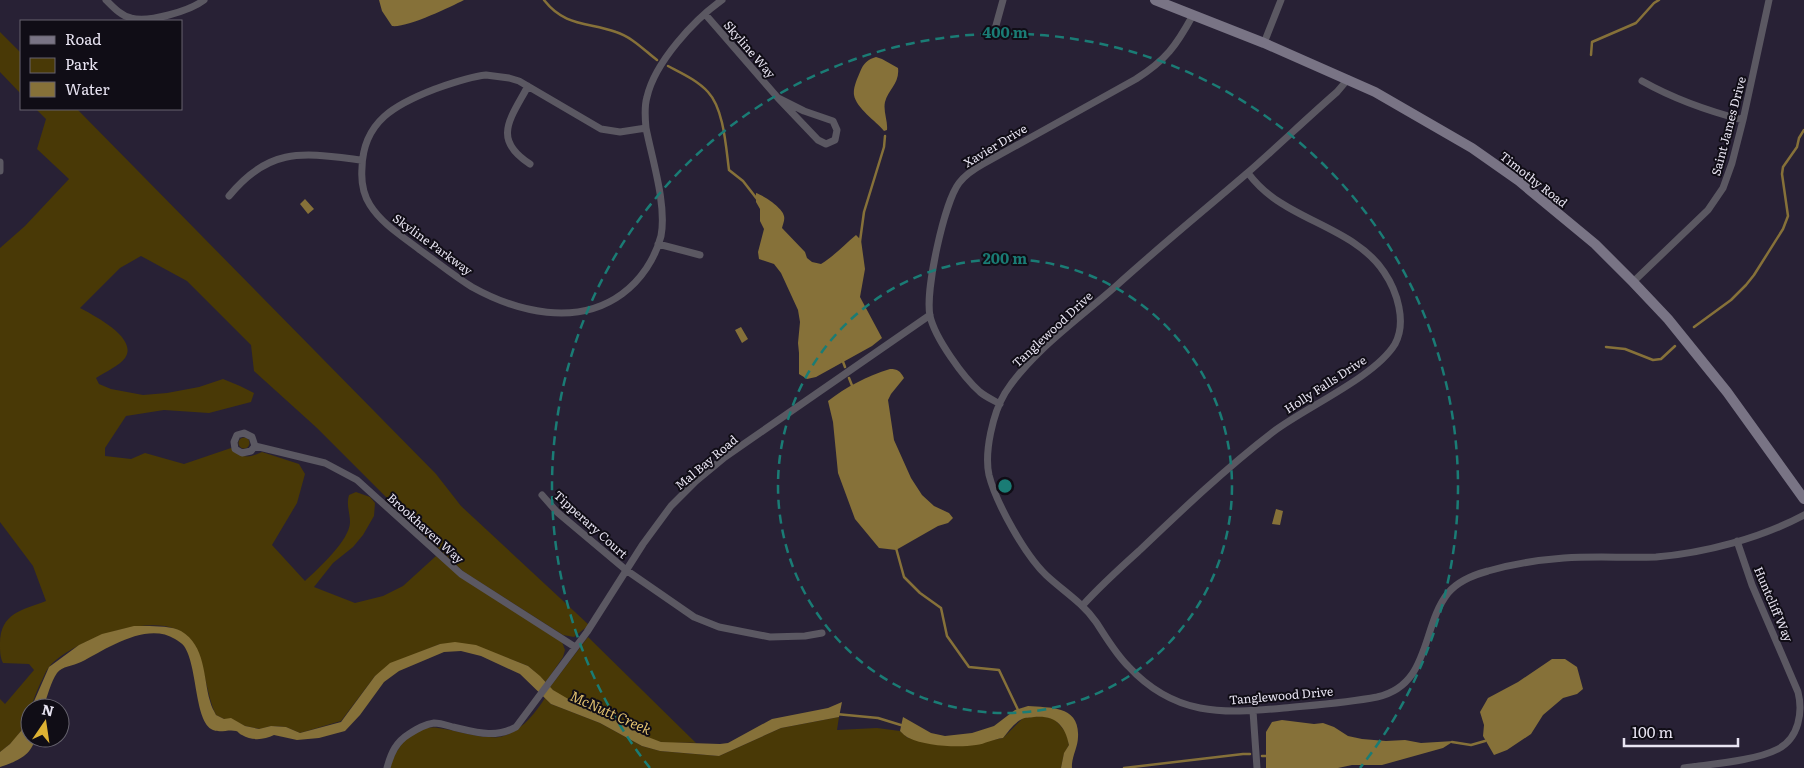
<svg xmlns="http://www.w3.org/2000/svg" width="1804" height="768" viewBox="0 0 1804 768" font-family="Literata,serif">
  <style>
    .green { fill: #493906 }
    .water { fill: #867139 }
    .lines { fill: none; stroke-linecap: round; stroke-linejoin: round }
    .stream { stroke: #867139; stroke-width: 2.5 }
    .minor { stroke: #5b5862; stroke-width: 7 }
    .secondary { stroke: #797485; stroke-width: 10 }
    .ring { fill: none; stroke: #1a7c75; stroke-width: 2.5; stroke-dasharray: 9 6 }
    .labels { text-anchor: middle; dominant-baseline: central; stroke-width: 4; stroke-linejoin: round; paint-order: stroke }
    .street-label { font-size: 12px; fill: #e8e4f2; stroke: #100d16 }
    .water-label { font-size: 14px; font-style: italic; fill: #e2c26f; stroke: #100d16 }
    .centre { fill: #1a7c75; stroke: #100d16; stroke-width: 2.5 }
    .ring-label { font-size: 15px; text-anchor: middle; font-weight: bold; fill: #1a7c75; stroke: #100d16; stroke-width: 4; stroke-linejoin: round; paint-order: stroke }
  </style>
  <rect width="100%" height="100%" fill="#282135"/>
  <path class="green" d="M0 32 21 53V94L0 72Z
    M36 109H77L436 474 461 506 589 625 574 637 563 635 464 572 426 537 317 428 254 371 251 345 187 281 141 256 120 268 80 308C93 315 139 338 125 358 119 366 105 372 96 378L99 384 111 389 143 395 167 393 199 387 223 379 240 386 254 393 251 402 209 413 164 410 126 416 105 448V456L131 459 145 453 184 464 231 448C242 459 249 458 262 452L299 464 305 474 297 503 272 545 305 581C318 569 350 540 350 522 350 512 346 506 349 495L356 492 370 497 375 503 374 516 363 535 353 547 333 563 314 587 355 603 383 596 403 586 436 556 461 577 562 642 565 650 563 657 546 682 528 666 476 646 440 644 420 652 375 676 341 721 300 733 286 727 271 726 260 729 245 726 231 719H224L216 715C205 691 206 663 190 640 166 605 71 640 49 667 45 672 43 679 40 684 33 699 29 716 21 730 17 739 8 746 0 752V699L5 704 34 670 29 664 3 663C0 657 0 651 0 644 0 613 22 610 46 601L33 566 0 522V248L25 226 69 179 37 149 46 119Z
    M238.5 443a5.5 5.5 0 1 1 11 0a5.5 5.5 0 1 1-11 0Z
    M588 637 696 743C684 742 672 744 661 742 646 739 633 727 620 720 598 709 567 705 550 687Z
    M545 698 551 704 600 723 642 746 660 751 719 756 781 728 839 717 837 730 877 728 900 731 908 738 988 741 1003 738 1023 718 1042 716 1054 719 1059 724 1067 734 1069 745 1064 754 1061 768H390C396 747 413 724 438 728 455 730 471 736 488 737 491 737 496 738 499 737 520 733 534 715 545 698Z"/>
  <path class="water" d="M379 0H464C450 7 407 28 392 26L382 11Z
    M876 57 882 59 898 68C900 83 888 90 885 102 883 111 888 121 887 130L884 131C876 121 856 108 854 95 853 88 857 79 860 72 863 64 868 59 876 57Z
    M756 193C763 195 783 208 784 216 785 220 783 224 782 228L805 252 807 258 812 262 821 264C834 256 844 245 856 235L861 240 865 269 860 297 882 338 872 346 816 377 807 379 799 374V353L798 343 800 322 798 310 781 273 774 264 759 259 758 252 764 229 760 221V209L756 202Z
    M305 199 314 209 308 214 300 204Z
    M741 327 748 339 742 343 735 330Z
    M890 369C898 369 900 371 904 378L891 394 888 400 894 440 911 478 922 495 934 506 949 513 953 518 948 523 938 526 896 550 879 548 855 519 838 473 833 422 828 401C846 387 867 376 890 369Z
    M1276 509 1283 511 1280 525 1272 524Z
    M134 626C146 626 170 625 181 631 206 646 203 677 210 701 211 706 214 711 216 715L224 719 231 718 245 726 259 729 271 726 286 727 300 733 341 722 375 676 390 663 440 644 455 642 476 645 528 666 540 676 553 690 570 700 602 712 648 737 661 742 720 744 728 743 772 719 828 708 842 702 839 717 781 728 719 756 660 751 642 746 600 723 551 704 520 674 481 656 461 651 444 652 399 671 384 682 360 715 345 731 319 738 297 740 274 735C264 740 252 741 242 735 239 734 238 731 236 731 229 729 220 733 213 730 194 722 198 666 184 646 182 643 178 641 175 639 147 621 106 649 81 662 73 666 62 666 57 673 51 681 47 698 43 708H30V738H35C32 756 15 762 0 767V752L10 744 21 731 49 667 79 645 102 634Z
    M1552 659H1565L1577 667 1583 689 1577 694 1563 698 1543 715 1531 734 1507 750 1494 755 1483 736 1484 725 1480 712 1488 698 1518 682Z
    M1028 706C1050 708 1080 705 1078 737 1078 747 1071 758 1072 768H1061L1064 753 1069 745C1065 725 1055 715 1034 717 1030 718 1025 717 1022 719 1014 723 1008 732 1003 738 993 739 985 744 976 745 958 748 925 746 909 738 906 737 902 733 900 731L903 717 931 733 945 736 972 733 994 726 1015 710Z
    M1282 720 1314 724 1323 723 1334 727 1348 736 1362 739 1386 741 1405 740 1421 743 1454 741 1443 748 1382 765H1352L1338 768H1266V732L1272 722Z"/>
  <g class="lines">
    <path class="stream" d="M544 0C565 27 588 22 616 32 632 37 645 51 657 60
      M1591 55 1592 42 1636 23 1654 3 1659 0
      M668 66C681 73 697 80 708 92 724 109 726 148 729 170L743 181 757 199
      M860 241 864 212 884 147 885 136
      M1694 327 1731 300 1746 285 1754 275 1783 229 1788 216 1782 174 1783 167 1797 147 1799 138 1804 130
      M1606 347 1625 349 1653 360 1661 359 1675 346
      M842 359 845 367
      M849 378 853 388
      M896 548 904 577 920 593 941 608 947 636 969 667 999 670 1019 712
      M836 714 878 718 904 726
      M1452 742 1471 745 1485 741
      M1262 756H1267
      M1124 768 1243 754H1250"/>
    <path class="minor" d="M106 0C113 7 121 16 131 18 148 23 190 11 204 0
      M705 14 778 98 818 140 826 144 835 140 837 130 833 121 804 111 778 98
      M995 29 1003 0
      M1264 43 1281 0
      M486 75 509 78 519 81 601 129 620 132 646 128C652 159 667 205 661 236 655 259 641 280 622 294 577 327 517 312 472 287 454 276 437 262 420 250 402 236 382 224 370 205 363 194 361 181 362 168 363 121 396 104 435 89 452 83 468 77 486 75Z
      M1348 79 1337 92C1306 119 1276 148 1245 175 1202 212 1158 248 1116 286 1080 318 1031 352 1005 393 993 413 984 452 989 475 996 503 1025 555 1046 575 1063 591 1082 602 1096 622 1106 637 1115 653 1128 666 1174 716 1222 714 1284 708 1315 705 1346 703 1377 697 1431 685 1421 627 1448 593 1458 581 1473 575 1488 571 1512 564 1538 560 1564 558 1594 556 1625 558 1656 557 1705 553 1761 538 1804 515
      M1642 81C1674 99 1708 111 1743 120
      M528 86C511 118 491 139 530 164
      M646 128C645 118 644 107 647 97 655 62 694 20 722 0
      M0 162V171
      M229 196C270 146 303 153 362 160
      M658 244 700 255
      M1633 282 1708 210 1723 188 1732 163 1743 120 1769 0
      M1000 404C993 400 986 397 980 392 963 377 935 338 930 316 925 291 944 203 959 183 965 175 974 169 983 164L1136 79C1166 60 1176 46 1193 15
      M255 446 251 451 242 453 235 449 234 442 237 435 244 433 252 437 255 446 325 463 357 480 461 574 575 647
      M542 495 557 512 626 570 694 617 719 627 770 637 805 636 822 633
      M1083 605C1101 585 1120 568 1140 550 1183 509 1226 468 1273 432 1306 407 1375 377 1395 344 1407 322 1397 291 1384 272 1361 237 1315 225 1281 203 1268 195 1257 185 1248 173
      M1253 711 1257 768
      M387 768C391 753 396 742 409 734 417 729 425 724 434 723 440 723 446 725 453 727 475 732 495 739 516 727L587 632 643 544 671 506 696 481 725 457 930 315
      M1684 768C1710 764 1755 761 1778 749 1799 738 1803 712 1798 692L1752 585 1737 541"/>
    <path class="secondary" d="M1155 0 1264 43 1375 92 1472 148 1519 181 1595 244 1633 282 1668 319 1727 392 1804 499"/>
  </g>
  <g class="ring">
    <circle cx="1005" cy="486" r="227"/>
    <path d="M650 768A453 453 0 1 1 1360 768"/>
  </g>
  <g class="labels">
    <g class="street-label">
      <text transform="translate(750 49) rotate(49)">Skyline Way</text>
      <text transform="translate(1728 126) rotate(-75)">Saint James Drive</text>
      <text transform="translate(995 145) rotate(-31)">Xavier Drive</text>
      <text transform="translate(1534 179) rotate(38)">Timothy Road</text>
      <text transform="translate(433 244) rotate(36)">Skyline Parkway</text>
      <text transform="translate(1052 329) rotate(-43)">Tanglewood Drive</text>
      <text transform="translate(1325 384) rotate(-33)">Holly Falls Drive</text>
      <text transform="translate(706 462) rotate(-40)">Mal Bay Road</text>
      <text transform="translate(591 524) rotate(42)">Tipperary Court</text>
      <text transform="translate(426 528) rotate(42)">Brookhaven Way</text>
      <text transform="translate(1774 604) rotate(67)">Huntcliff Way</text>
      <text transform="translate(1281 695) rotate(-5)">Tanglewood Drive</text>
    </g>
    <g class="water-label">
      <text transform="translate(611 712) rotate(24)">McNutt Creek</text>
    </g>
  </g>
  <circle cx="1005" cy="486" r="8" class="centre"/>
  <g class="ring-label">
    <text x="1005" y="38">400 m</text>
    <text x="1005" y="264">200 m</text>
  </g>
  <rect x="20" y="20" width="162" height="90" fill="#100d16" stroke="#66636e"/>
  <rect x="30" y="36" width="25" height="8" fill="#797485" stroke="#66636e"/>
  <text x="65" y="45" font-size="15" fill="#e8e4f2">Road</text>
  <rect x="30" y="58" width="25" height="15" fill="#493906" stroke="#66636e"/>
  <text x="65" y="70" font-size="15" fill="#e8e4f2">Park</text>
  <rect x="30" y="82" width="25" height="15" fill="#867139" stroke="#66636e"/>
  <text x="65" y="95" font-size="15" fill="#e8e4f2">Water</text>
  <g transform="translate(45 723) rotate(13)"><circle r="24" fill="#100d16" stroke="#66636e"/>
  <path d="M0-4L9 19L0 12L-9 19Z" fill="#ddb133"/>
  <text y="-8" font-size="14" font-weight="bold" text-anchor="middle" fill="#e8e4f2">N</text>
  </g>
  <path d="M1624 738v8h114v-8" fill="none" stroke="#e8e4f2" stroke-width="2.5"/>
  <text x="1632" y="738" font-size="15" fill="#e8e4f2" stroke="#100d16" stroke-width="4" paint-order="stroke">100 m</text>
</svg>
